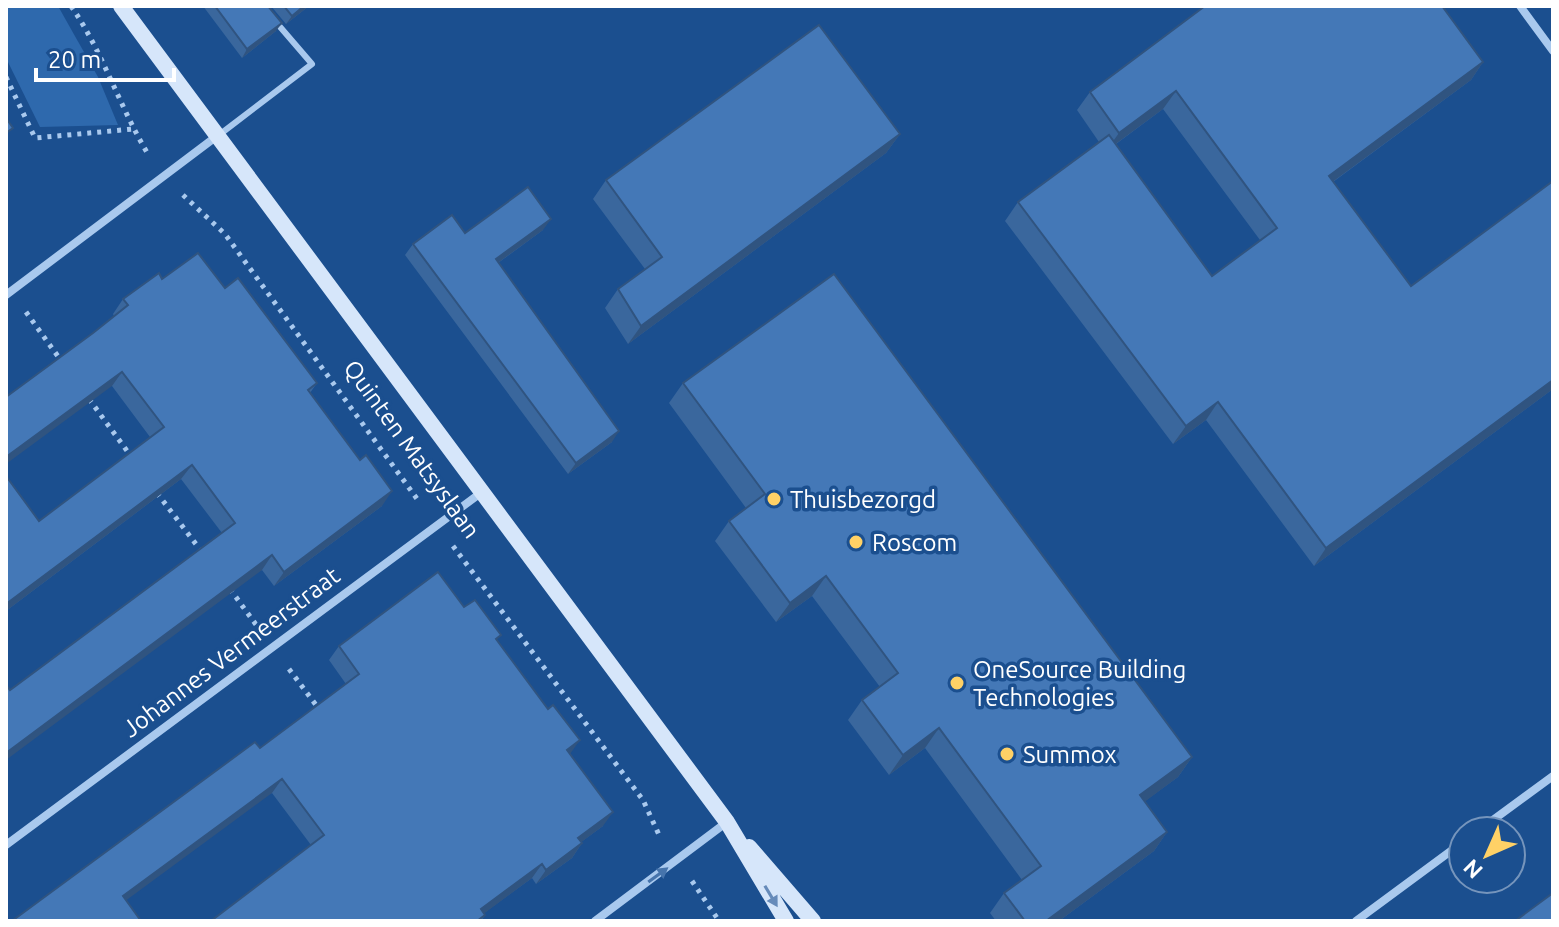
<svg xmlns="http://www.w3.org/2000/svg" width="1559" height="927" viewBox="0 0 1559 927" font-family="Ubuntu,sans-serif">
  <style>
    .green { fill: #2e69ad }
    .lines { fill: none; stroke-linecap: round; stroke-linejoin: round }
    .path { stroke: #a9c9ee; stroke-width: 5; stroke-dasharray: 4 6; stroke-linecap: butt }
    .lane { stroke: #a9c9ee; stroke-width: 6 }
    .street { stroke: #a9c9ee; stroke-width: 8 }
    .secondary { stroke: #d6e6fa; stroke-width: 16 }
    .wall { fill: #3a679d; fill-rule: evenodd }
    .shaded-wall { fill: #305480 }
    .building { fill: #4478b7; stroke: #305480; stroke-width: 2 }
    .oneway { fill: #4674ac }
    .oneway2 { fill: #668bba }
    .poi-dot { fill: #ffd166; stroke: #1b4f8f; stroke-width: 3 }
    .labels { text-anchor: middle; dominant-baseline: central; stroke-width: 7; stroke-linejoin: round; paint-order: stroke }
    .street-label { font-size: 24px; fill: #fff; stroke: #1b4f8f }
    .poi-label { font-size: 24px; fill: #fff; stroke: #1b4f8f; text-anchor: start }
  </style>
  <rect width="100%" height="100%" fill="#1b4f8f"/>
  <path class="green" d="M6 6H58L98 77 118 125 40 127 6 58Z"/>
  <g class="lines">
    <path class="path" d="M71 6C103 52 119 106 148 154
      M6 77 35 138 133 129
      M183 195 225 234 420 503
      M26 312 62 362
      M89 399 133 459
      M157 493 202 552
      M453 546 643 800 660 837
      M230 589 257 626
      M289 669 319 709
      M692 881 719 921"/>
    <path class="lane" d="M219 135 312 64 275 21"/>
    <path class="street" d="M1520 6 1553 51
      M6 295 217 136
      M1478 831 1553 776
      M6 845 482 492
      M595 921 727 822
      M1356 921 1463 842"/>
    <path class="secondary" d="M121 6 727 822 786 921
      M749 847 813 921"/>
  </g>
  <path class="wall" d="M203 6H268L276 31 242 58Z
    M271 6H309L286 24Z
    M1483 62 1471 80 1333 182 1411 286 1553 389 1314 566 1206 420 1173 444 1005 221 1018 202 1099 142 1077 110 1090 92ZM1163 109 1260 240 1212 276 1116 144Z
    M900 134 886 153 628 344 605 308 618 289 645 269 593 199 606 180Z
    M543 230 498 263 612 442 568 474 405 255 413 244 465 233Z
    M162 279 225 288 317 383 310 393 382 506 274 586 262 570 10 690 222 533 181 479 6 611V476L39 521 150 437 112 386 93 333 114 316 113 314 123 299Z
    M683 383 1192 757 1178 777 1145 801 1167 832 1154 851 1059 921H996L990 913 1004 893 1022 880 925 748 889 775 848 720 862 700 880 687 812 596 776 622 715 541 729 521 746 508 669 403Z
    M464 607 497 640 570 754 603 826 581 842 582 843 572 858 536 884 532 878 484 913 485 915 481 921H211L311 845 272 793 12 921 260 748 346 684 329 660 339 646Z"/>
  <path class="shaded-wall" d="M304 6H309L286 24 292 16Z
    M282 23 276 31 242 58 247 49Z
    M1483 62 1471 80 1316 194 1329 176Z
    M1176 91 1163 109 1106 151 1119 133Z
    M900 134 886 153 628 344 641 326Z
    M551 219 543 230 488 270 496 259Z
    M122 372 112 386 6 464V457Z
    M1553 380V389L1314 566 1326 548Z
    M1218 402 1206 420 1173 444 1186 426Z
    M619 431 612 442 568 474 576 463Z
    M192 465 181 479 6 611V604Z
    M392 491 382 506 274 586 284 572Z
    M272 555 262 570 6 760V753Z
    M826 576 812 596 776 622 790 603Z
    M939 728 925 748 889 775 903 755Z
    M580 740 570 754 567 750Z
    M1192 757 1178 777 1127 815 1140 795Z
    M282 779 272 793 113 910 123 896Z
    M613 812 603 826 568 852 578 838Z
    M1167 832 1154 851 1059 921H1046Z
    M582 843 572 858 536 884 546 870Z
    M542 864 532 878 474 921 481 909Z"/>
  <path class="building" d="M215 6H268L282 23 247 49Z
    M284 6H304L292 16Z
    M1205 6H1442L1483 62 1329 176 1411 286 1553 181V380L1326 548 1218 402 1186 426 1018 202 1109 135 1212 276 1277 228 1176 91 1119 133 1090 92Z
    M819 25 900 134 641 326 618 289 662 257 606 180Z
    M6 118 13 128 6 133Z
    M528 187 551 219 496 259 619 431 576 463 413 244 452 215 465 233Z
    M198 253 225 288 238 278 317 383 308 390 360 460 366 455 392 491 284 572 272 555 6 753V685L10 690 235 523 192 465 6 604V476L39 521 164 427 122 372 6 457V397L93 333 128 305 123 299 159 273 162 279Z
    M834 274 1192 757 1140 795 1167 832 1046 921H1025L1004 893 1041 866 939 728 903 755 862 700 898 673 826 576 790 603 729 521 765 494 683 383Z
    M438 572 464 607 475 600 501 635 496 639 548 709 553 705 580 740 567 750 613 812 578 838 582 843 546 870 542 864 481 909 485 915 477 921H211L324 835 282 779 123 896 141 921H12L255 742 260 748 359 674 339 646Z
    M1553 893V921H1515Z"/>
  <defs><path id="oneway-solid" d="M-6-.8H1V-3.2L6.5 0L1 3.2V.8H-6Z" transform="scale(2)"/></defs>
  <use class="oneway" href="#oneway-solid" transform="translate(658 875) rotate(-36)"/>
  <use class="oneway2" href="#oneway-solid" transform="translate(771 896) rotate(59)"/>
  <g class="poi-dot">
    <circle cx="774" cy="499" r="8"/>
    <circle cx="856" cy="542" r="8"/>
    <circle cx="957" cy="683" r="8"/>
    <circle cx="1007" cy="754" r="8"/>
  </g>
  <g class="labels">
    <g class="street-label">
      <text transform="translate(412 449) rotate(54)">Quinten Matsyslaan</text>
      <text transform="translate(231 652) rotate(-37)">Johannes Vermeerstraat</text>
    </g>
    <g class="poi-label">
      <text x="790" y="499">Thuisbezorgd</text>
      <text x="872" y="542">Roscom</text>
      <text x="973" y="669">OneSource Building<tspan x="973" dy="28">Technologies</tspan></text>
      <text x="1023" y="754">Summox</text>
    </g>
  </g>
  <rect width="1559" height="927" fill="none" stroke="#ffffff" stroke-width="16"/>
  <g transform="translate(1487 855) rotate(225)"><circle r="38" fill="#1b4f8f" stroke="#7695bc" stroke-width="2"/>
  <path d="M0-6L14 30L0 20L-14 30Z" fill="#ffd166"/>
  <text y="-12" font-size="22" font-weight="bold" text-anchor="middle" fill="#ffffff">N</text>
  </g>
  <path d="M36 68v12h138v-12" fill="none" stroke="#ffffff" stroke-width="4"/>
  <text x="48" y="68" font-size="24" fill="#ffffff" stroke="#1b4f8f" stroke-width="6" paint-order="stroke">20 m</text>
</svg>
